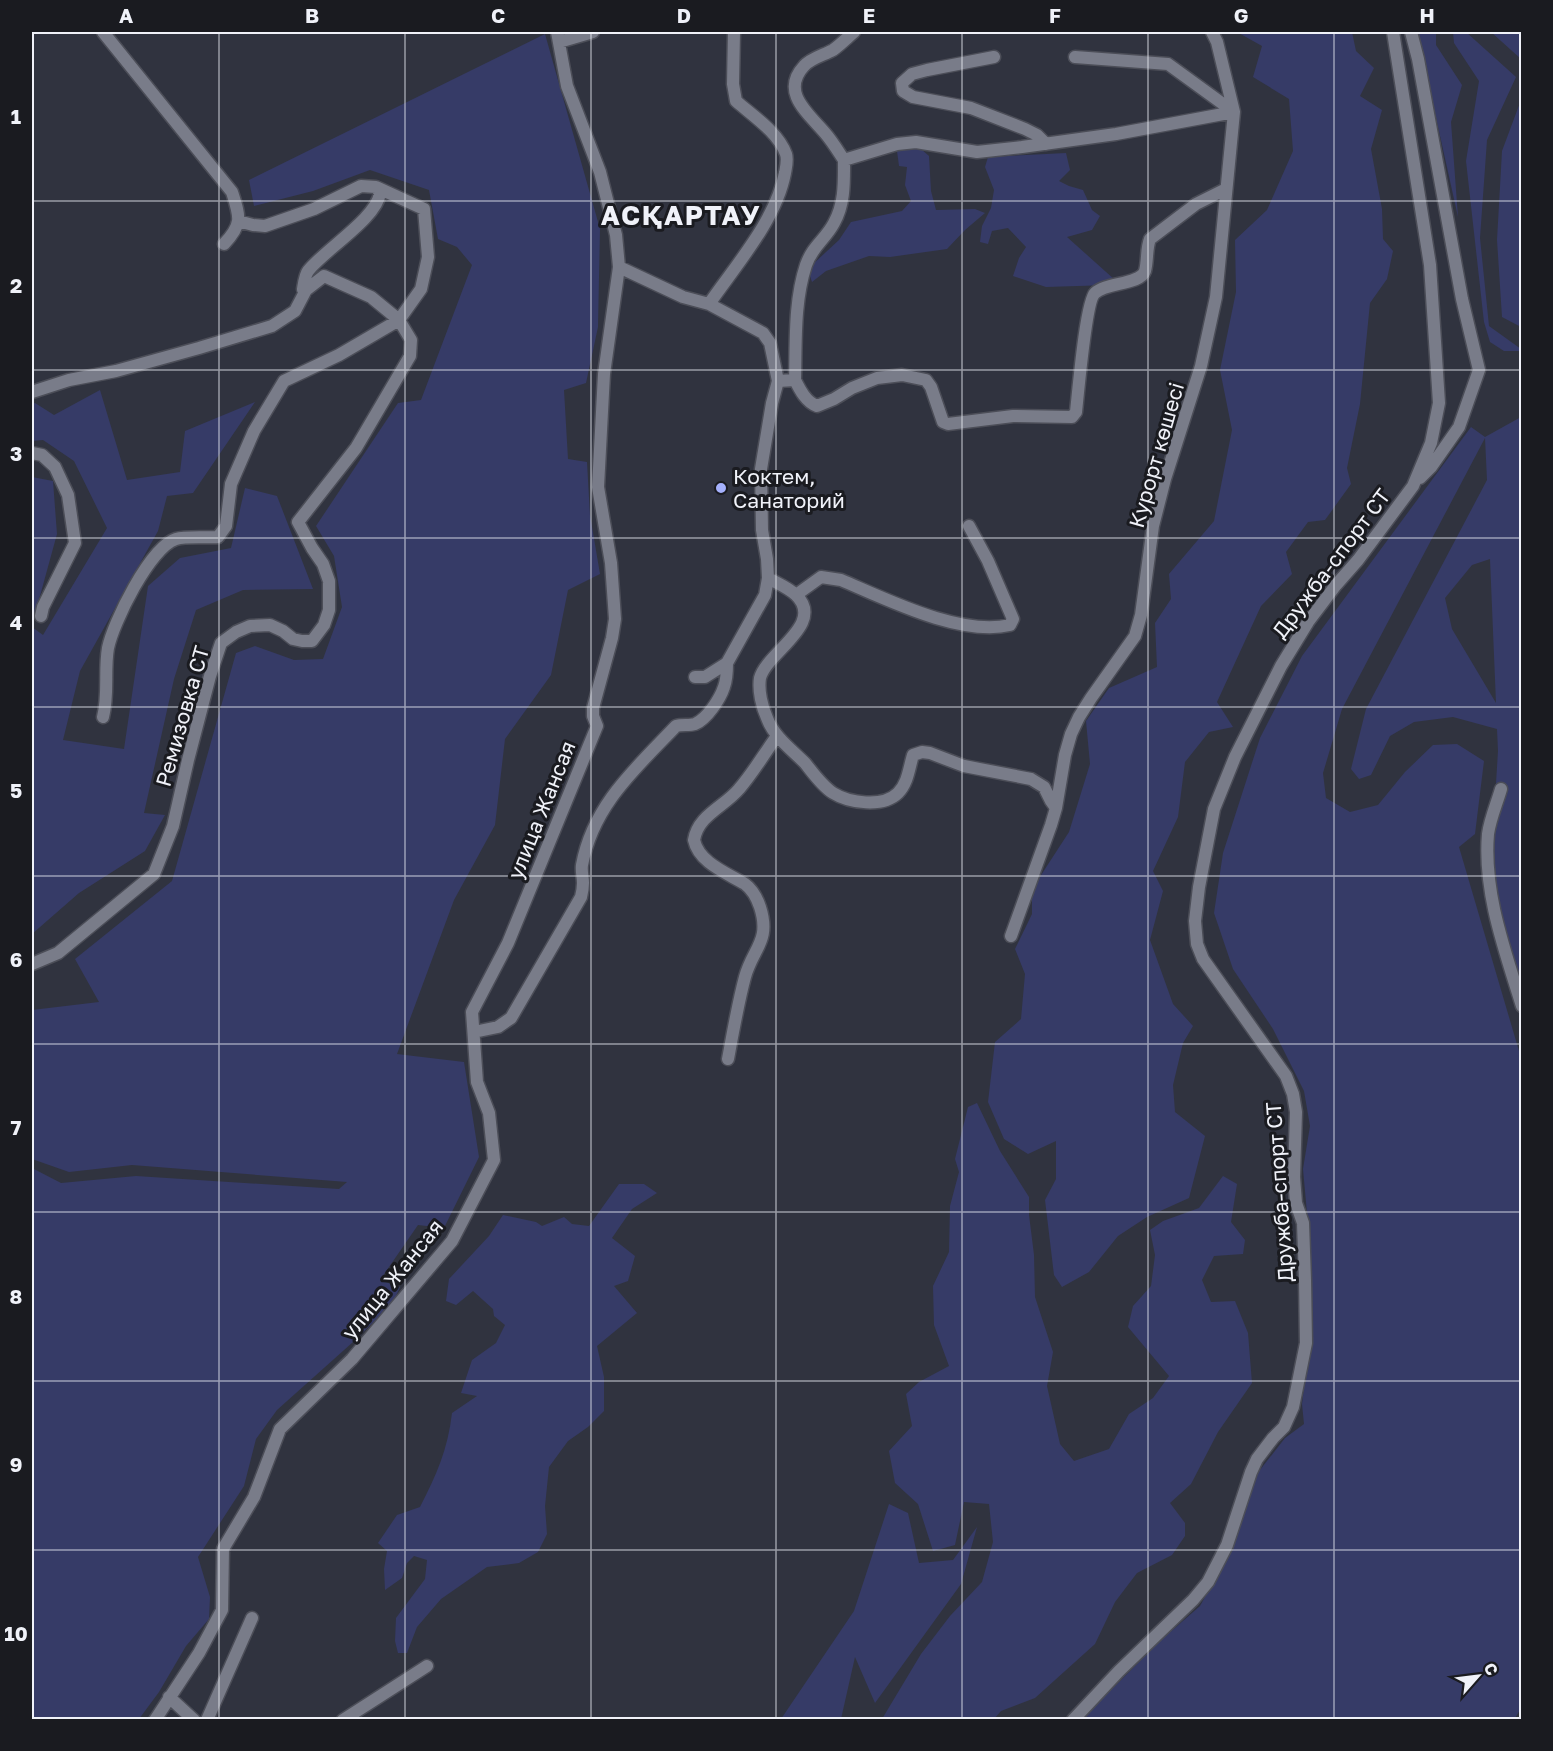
<svg xmlns="http://www.w3.org/2000/svg" width="1553" height="1751" viewBox="0 0 1553 1751" font-family="'Golos Text',sans-serif">
  <style>
    .green { fill: #363b67; fill-rule: evenodd }
    .lines { fill: none; stroke-linecap: round; stroke-linejoin: round }
    .minor-casing { stroke: #4c4e58; stroke-width: 15 }
    .minor { stroke: #797c89; stroke-width: 12 }
    .grid { fill: none; stroke: #f0f2f9; stroke-width: 1.5; stroke-opacity: 0.55 }
    .poi-dot { fill: #a5b1fc; stroke: #1a1b20; stroke-width: 2 }
    .labels { text-anchor: middle; dominant-baseline: central; stroke-width: 6; stroke-linejoin: round; paint-order: stroke }
    .street-label { font-size: 21px; fill: #f0f2f9; stroke: #1a1b20 }
    .poi-label { font-size: 21px; fill: #f0f2f9; stroke: #1a1b20; text-anchor: start }
    .district-label { font-size: 27px; font-weight: bold; letter-spacing: 1.5px; fill: #f0f2f9; stroke: #1a1b20 }
    .neatline { fill: none; stroke: #f0f2f9; stroke-width: 2 }
    .grid-label { font-size: 20px; text-anchor: middle; font-weight: bold; fill: #f0f2f9 }
  </style>
  <rect width="100%" height="100%" fill="#30333f"/>
  <path class="green" d="M1237 32H1352L1356 51 1374 68 1360 96 1382 110 1371 149 1382 209 1383 239 1393 251 1387 279 1370 303 1360 404 1347 468 1351 484 1325 520 1308 522 1286 552 1292 574 1261 606 1217 702 1233 727 1209 732 1185 762 1178 817 1153 871 1163 891 1150 940 1173 1004 1193 1026 1183 1043 1173 1085 1175 1112 1205 1136 1189 1198 1147 1217 1118 1236 1089 1272 1062 1287 1054 1275 1045 1200 1056 1179V1141L1028 1154 1004 1139 988 1102 995 1042 1021 1019 1025 974 1015 949 1032 914V889L1069 832 1090 764 1086 721 1109 688 1157 667 1155 623 1171 599 1169 574 1214 521 1232 430 1220 370 1236 292 1235 240 1267 210 1293 151 1289 99 1253 77 1262 46Z
    M1417 32H1436V45L1462 85 1451 122 1458 217Z
    M1453 32H1466L1516 77 1487 140 1480 238 1489 326 1521 349V351H1504L1490 342 1484 322 1466 161 1479 81 1454 43Z
    M1491 32H1521V59Z
    M545 34 600 229 598 327 586 383 564 390 568 459 587 462 590 515 600 574 568 590 551 675 505 739 495 825 454 900 397 1054 464 1062 479 1157 444 1228 418 1225 380 1280 400 1287 393 1303 353 1342 277 1410 256 1439 244 1486 198 1557 210 1597 209 1619 186 1646 159 1692 139 1719H32V1168L61 1183 136 1176 339 1189 347 1182 132 1165 69 1172 32 1159V1010L99 1002 75 959 172 881 236 653 255 646 294 660 323 659 342 607 334 556 316 526 398 403 421 400 472 265 457 247 438 239 429 190 370 170 313 191 254 206 249 180Z
    M1521 100V327L1502 317 1497 240 1502 151Z
    M909 148 921 149 929 156 931 191 936 210 975 209 985 213 965 230 947 249 890 257 869 256 826 271 812 282 809 273 813 264 839 240 851 222 902 211 911 201 905 185 907 167 899 166 897 151Z
    M1066 153 1070 170 1059 181 1069 186 1083 190 1092 210 1100 216 1092 230 1067 237 1115 280 1110 285 1046 287 1013 276 1019 258 1026 247 1008 228 992 231 988 244 980 242 982 226 991 208 994 190 985 167 988 157Z
    M100 390 127 480 180 472 185 431 255 402 193 493 167 496 158 531 80 671 63 740 124 749 148 586 180 558 231 548 245 488 277 496 313 589 243 590 196 610 174 679 144 813 165 815 145 851 79 893 32 934V627L43 635 107 528 74 461 43 440 32 441V404L35 403 54 415Z
    M1521 417V991L1490 881 1498 751 1497 729 1453 717 1414 722 1390 736 1371 775 1359 779 1351 769 1366 709 1487 480 1485 438 1342 709 1323 773 1326 798 1350 812 1378 805 1405 772 1433 745 1457 744 1484 761 1475 834 1459 847 1519 1051 1521 1050V1708L1514 1720H1081L1160 1641 1200 1606 1231 1549 1256 1475 1285 1438 1304 1424 1302 1404 1307 1363 1310 1246 1303 1169 1310 1126 1304 1091 1273 1029 1233 969 1214 913 1223 853 1260 738 1302 656 1471 427 1485 437ZM1490 559 1496 703 1452 629 1445 598 1472 565Z
    M32 477 53 481 57 534 32 625Z
    M977 1103 1000 1151 1029 1197V1215L1034 1255 1035 1297 1053 1352 1047 1386 1060 1444 1074 1461 1109 1449 1129 1414 1153 1398 1169 1376 1128 1327 1133 1306 1151 1286 1155 1255 1150 1230 1163 1221 1199 1208 1223 1176 1237 1184 1231 1222 1245 1240 1243 1254 1214 1256 1202 1280 1211 1302 1235 1301 1248 1333 1252 1383 1218 1432 1191 1484 1170 1503 1185 1523V1536L1172 1555 1137 1573 1115 1602 1095 1644 1035 1698 1001 1711 994 1719H882L921 1654 950 1616 982 1582 993 1542 989 1504 964 1502 955 1545 933 1551 918 1504 895 1483 889 1451 912 1426 906 1394 919 1382 949 1366 934 1325 933 1286 949 1252 950 1206 959 1172 955 1159 968 1107Z
    M619 1184H644L657 1193 632 1209 612 1238 635 1256 628 1281 614 1286 637 1313 597 1346 604 1377V1411L588 1427 568 1441 549 1467 545 1506 547 1534 538 1552 519 1563 487 1567 441 1599 417 1627 407 1653H398L395 1641 396 1618 425 1579 427 1560 414 1556 407 1563 402 1578 385 1590 384 1569 387 1551 378 1543 397 1515 420 1507C436 1476 448 1449 452 1413L477 1396 461 1393 472 1360 496 1343 505 1325 494 1316 493 1309 473 1291 456 1305 446 1301 449 1279 489 1236 503 1215 536 1222 542 1226 564 1217 572 1224 589 1226Z
    M889 1504 908 1513 919 1563 953 1560 977 1527 961 1584 875 1703 855 1657 841 1719H781L854 1611Z"/>
  <g class="lines">
    <defs>
      <path id="minor" d="M103 32 232 192C240 217 243 224 224 244
        M1411 32 1418 59 1462 299 1479 370 1459 427 1431 467 1420 478
        M559 42 593 32
        M994 57 927 70 912 74 902 83 903 91 913 97 971 108 1025 129 1037 135 1046 144
        M1075 57 1168 64 1234 112
        M844 160C838 151 832 141 825 133 808 113 780 92 804 66 811 58 824 55 833 50 840 45 847 38 854 32
        M238 221 253 225 265 226 314 209 361 186 376 187 380 193C377 218 324 250 308 271 305 275 304 283 303 289L306 290
        M619 267 683 297 709 304 763 333 770 343 778 381
        M709 304C736 265 776 220 785 173 786 167 788 160 786 154 778 132 753 116 736 101L733 84 734 32
        M795 380C800 390 806 402 817 406L834 399 852 388 877 378 902 375 926 380 931 387 943 422 948 424 1013 416 1072 417 1076 412C1078 394 1086 301 1095 293 1106 282 1140 285 1145 271 1148 260 1146 249 1150 239L1196 204 1226 189
        M32 392 69 380 116 371 199 348 272 326 295 311 306 290 324 276 371 297 399 320 411 340 410 356 356 448 298 522 312 548 323 564 329 581V610L324 625 312 641H302L293 639 283 631 270 625 250 626 236 632 221 643 210 676 188 760 173 826 154 874 58 953 32 964
        M32 453 42 455 55 467 68 495 75 543 43 607 41 616
        M768 578C777 583 789 588 796 595 826 624 767 652 760 678 758 691 762 707 767 718 774 737 791 749 805 763 813 773 822 786 833 793 849 803 883 808 898 793 908 783 909 768 913 755L922 752 930 753 964 766 1031 779 1044 787 1051 801 1056 808
        M796 595 821 577 841 580C886 599 961 637 1010 625L1013 619 988 561 969 526
        M695 677H705L727 663 765 595 768 578 767 559 762 530 761 469 772 403 778 381 795 380C796 342 794 301 806 265 813 245 825 240 834 223 845 203 844 182 844 160L897 144 916 142 977 152 1022 147 1116 134 1234 112
        M103 717C109 694 104 671 108 648 113 623 150 547 176 539 186 536 206 538 218 537L226 526 231 484 254 431 284 381 339 355 399 320 421 289 428 257 424 209 376 187
        M1501 789C1497 803 1490 819 1488 834 1483 892 1505 951 1522 1006
        M1011 936 1051 825 1056 808 1065 755 1071 734 1079 717 1091 698 1135 636 1141 615 1153 526 1165 479 1201 366 1216 297 1234 112 1217 42 1212 32
        M474 1032 498 1027 511 1018 581 897C582 893 583 888 583 883 583 877 581 871 582 865 593 805 636 768 676 726 682 724 689 726 695 724 707 719 720 699 724 687 727 679 727 671 727 663
        M728 1059C733 1032 738 1003 745 977 753 948 771 941 760 907 757 898 753 890 745 884 727 873 699 863 694 840 698 815 724 807 739 789 753 773 764 754 777 736
        M169 1697 194 1720
        M155 1720 199 1653 222 1610 223 1549 254 1497 280 1429 352 1359 452 1241 494 1160 489 1113 477 1082 472 1012 508 943 597 726 593 716V708L612 638 615 619 611 563 598 487 604 374 619 267 616 235 600 172 567 86 557 32
        M207 1720 252 1618
        M343 1720 427 1666
        M1073 1720 1119 1671 1193 1600 1208 1582 1227 1545 1251 1472 1257 1459 1273 1438 1284 1427 1293 1407 1306 1343 1305 1280 1303 1223 1296 1203 1294 1177 1296 1112 1293 1094 1286 1076 1203 959 1197 944 1195 921 1199 887 1214 809 1235 757 1281 666 1308 622 1336 585 1358 560 1413 486 1431 443 1439 403 1430 265 1393 32"/>
    </defs>
    <use href="#minor" class="minor-casing"/>
    <use href="#minor" class="minor"/>
  </g>
  <path class="grid" d="M219 32V1720M405 32V1720M591 32V1720M776 32V1720M962 32V1720M1148 32V1720M1334 32V1720M32 201H1522M32 370H1522M32 538H1522M32 707H1522M32 876H1522M32 1044H1522M32 1212H1522M32 1381H1522M32 1550H1522"/>
  <circle class="poi-dot" cx="721" cy="488" r="6"/>
  <g class="labels">
    <g class="street-label">
      <text transform="translate(1156 455) rotate(-74)">Курорт көшесі</text>
      <text transform="translate(1331 563) rotate(-53)">Дружба-спорт СТ</text>
      <text transform="translate(182 716) rotate(-74)">Ремизовка СТ</text>
      <text transform="translate(541 810) rotate(-68)">улица Жансая</text>
      <text transform="translate(1279 1192) rotate(-94)">Дружба-спорт СТ</text>
      <text transform="translate(392 1279) rotate(-51)">улица Жансая</text>
    </g>
    <g class="poi-label">
      <text x="733" y="476">Коктем,<tspan x="733" dy="24">Санаторий</tspan></text>
    </g>
    <g class="district-label">
      <text x="681" y="215">АСҚАРТАУ</text>
    </g>
  </g>
  <rect width="1553" height="1751" fill="none" stroke="#1a1b20" stroke-width="66"/>
  <g transform="translate(1478 1676) rotate(62)" stroke="#1a1b20" stroke-width="4.5" paint-order="stroke">
  <path d="M0-4.5L10 22L0 15L-10 22Z" fill="#f0f2f9"/>
  <text y="-9" font-size="16" font-weight="bold" text-anchor="middle" fill="#f0f2f9">С</text>
  </g>
  <rect x="33" y="33" width="1487" height="1685" class="neatline"/>
  <g class="grid-label">
    <text x="126" y="23">A</text>
    <text x="312" y="23">B</text>
    <text x="498" y="23">C</text>
    <text x="684" y="23">D</text>
    <text x="869" y="23">E</text>
    <text x="1055" y="23">F</text>
    <text x="1241" y="23">G</text>
    <text x="1427" y="23">H</text>
    <text x="16" y="124">1</text>
    <text x="16" y="293">2</text>
    <text x="16" y="461">3</text>
    <text x="16" y="630">4</text>
    <text x="16" y="798">5</text>
    <text x="16" y="967">6</text>
    <text x="16" y="1135">7</text>
    <text x="16" y="1304">8</text>
    <text x="16" y="1472">9</text>
    <text x="16" y="1641">10</text>
  </g>
</svg>
